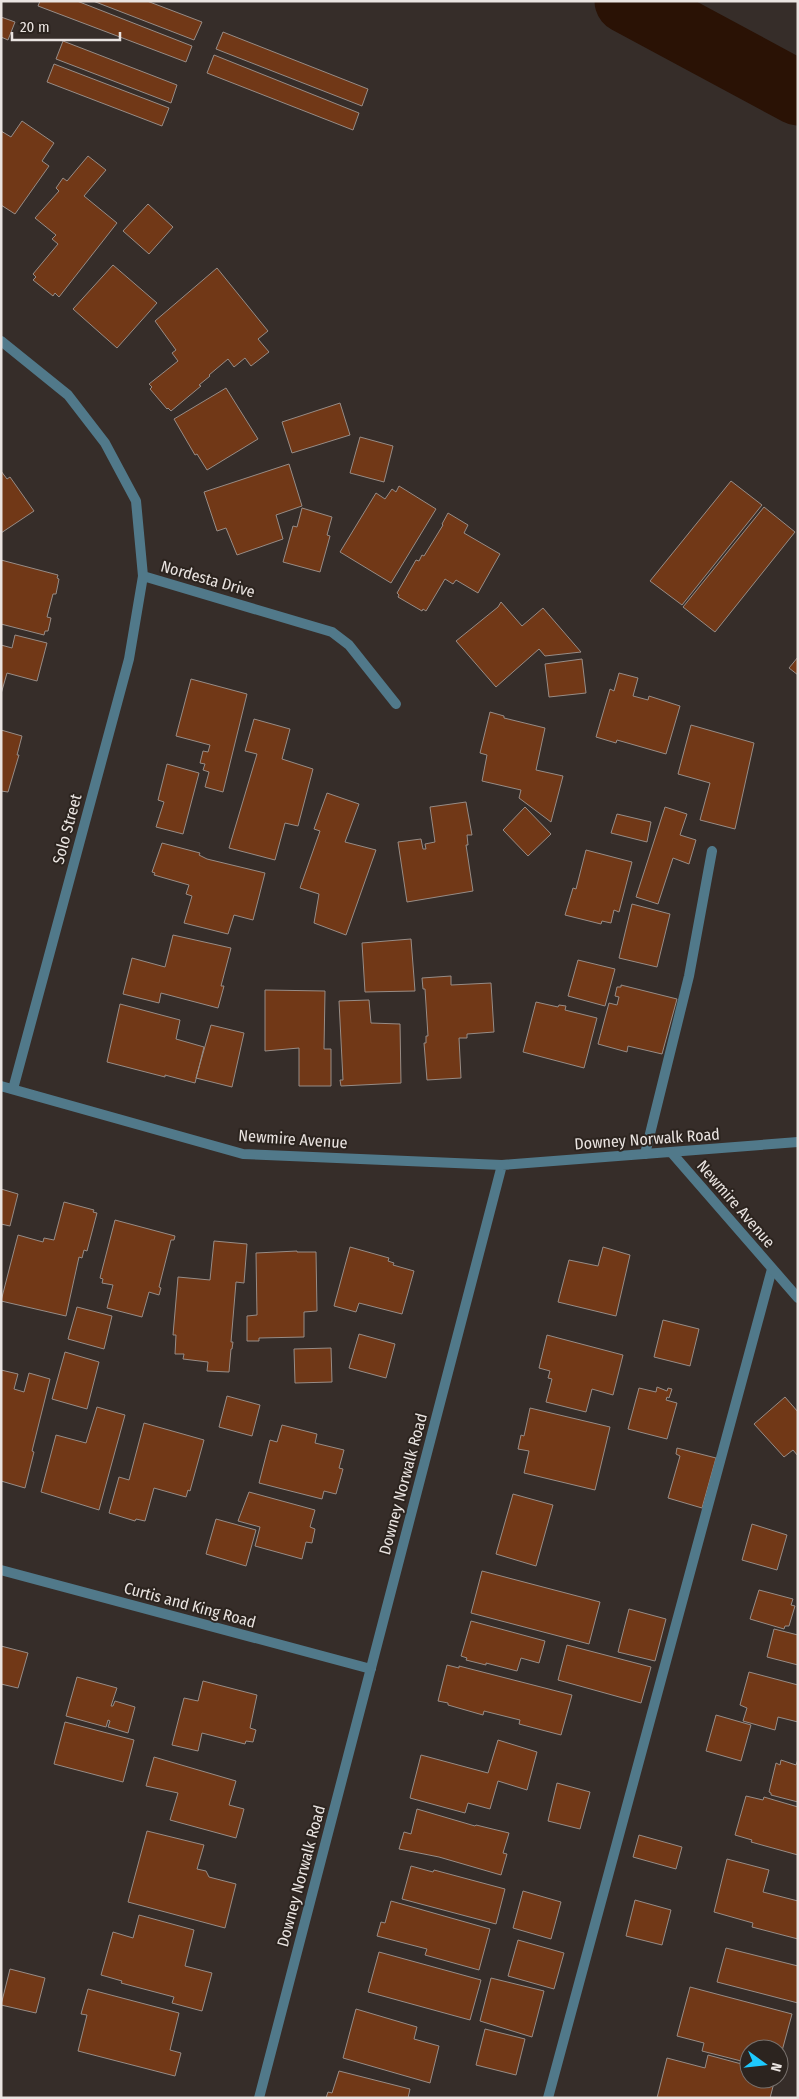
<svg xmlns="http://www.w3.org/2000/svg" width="799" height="2099" viewBox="0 0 799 2099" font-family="'Fira Sans Condensed',sans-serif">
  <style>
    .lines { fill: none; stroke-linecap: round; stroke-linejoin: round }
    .river { stroke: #2a1205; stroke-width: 65 }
    .building { fill: #713817; stroke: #978c86 }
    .lane { stroke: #51798a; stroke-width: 10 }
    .street { stroke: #51798a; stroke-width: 10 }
    .labels { text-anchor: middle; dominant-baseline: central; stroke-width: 4; stroke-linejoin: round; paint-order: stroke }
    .street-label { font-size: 16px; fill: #eae4e1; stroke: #2c241f }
  </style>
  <rect width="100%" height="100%" fill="#362d29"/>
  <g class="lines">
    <path class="river" d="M627 1 798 93"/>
  </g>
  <path class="building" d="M40 1H77L192 46 186 62 38 6Z
    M93 1H147L202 22 194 40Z
    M1 17 15 22 8 40 1 37Z
    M223 32 368 89 362 106 216 49Z
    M63 41 177 85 171 103 56 59Z
    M214 55 359 113 353 130 207 73Z
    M54 64 169 108 162 126 47 82Z
    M22 121 54 143 42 161 49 166 15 214 1 205V131L11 137Z
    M88 156 106 170 84 196 117 223 59 297 55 293 53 296 33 280 36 277 33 274 58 244 52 239 56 235 35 218 59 191 56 188 63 178 67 181Z
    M148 204 173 227 149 254 123 231Z
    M113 265 157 303 117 348 73 309Z
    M217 268 268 331 258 339 269 352 251 366 245 358 234 367 228 359 209 375 210 376 199 385 201 386 171 411 168 408 167 409 150 389 152 387 149 384 178 361 172 353 176 350 155 321Z
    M226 388 258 439 207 470 197 454 195 455 174 419Z
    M340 403 350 435 292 453 282 422Z
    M360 437 393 446 384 482 350 473Z
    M289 464 302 506 276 515 283 539 237 555 226 528 217 531 204 492Z
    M1 471 7 479 10 477 34 511 1 533Z
    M731 481 762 505 682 605 650 581Z
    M399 486 436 509 391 583 340 552 376 493 385 499 392 489 396 492Z
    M764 507 795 532 715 632 683 607Z
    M302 508 332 517 327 535 330 536 320 572 283 562 293 526 297 527Z
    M448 513 468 525 464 533 500 554 478 593 456 580 453 584 445 579 426 611 423 609 422 611 398 597 399 595 397 593 416 560 419 561 422 555 424 556 443 525 442 524Z
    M1 560 58 575 57 578 59 579 56 594H53L47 617 51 618 48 631H45L44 635 1 624Z
    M501 602 522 626 543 608 581 652 545 656 539 649 496 687 456 641 498 607Z
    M15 635 47 643 37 681 7 673 1 694V645L12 648Z
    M798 657V675L789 668Z
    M582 659 586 693 549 697 545 664Z
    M619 673 638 678 633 696 648 700 649 696 680 706 666 754 617 740 616 743 596 737 610 689 614 691Z
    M191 679 247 694 223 792 205 787 209 772 203 770 205 764 200 763 203 751 208 752 210 745 176 736Z
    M490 712 504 716V718L545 728 536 770 563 776 551 822 519 798 521 790 482 781 487 755 480 753Z
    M254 719 290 729 282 759 313 769 298 826 285 823 275 860 229 848 257 754 245 751Z
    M691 725 754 743 735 829 700 820 710 783 678 774Z
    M1 730 22 736 17 755H19L8 792 1 791Z
    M167 764 199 773 183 834 156 827 164 802 158 800Z
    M327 793 359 804 345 842 376 850 346 935 314 923 319 894 300 888 320 831 314 829Z
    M466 802 472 835H467L468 845H466L473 891 407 902 398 842 421 839 423 849H426L425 844 435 842 430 807Z
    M525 807 551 834 528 856 503 830Z
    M665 807 687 814 680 835 696 840 689 864 673 858 658 904 636 897Z
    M617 814 651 822 647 842 611 833Z
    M162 843 200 853 199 855 207 859 265 873 253 920 234 915 228 934 184 923 192 896 186 894 189 885 154 875 155 873 152 872Z
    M586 850 632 862 619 912 614 910 611 923 602 921 601 924 565 915 573 888 576 889Z
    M632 904 670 914 657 967 619 958Z
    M173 935 231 948 221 986H224L218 1008 161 993 159 1003 123 994 132 958 165 967Z
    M411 939 415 991 365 992 362 943Z
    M578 960 615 969 605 1006 568 996Z
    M451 976V985L491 983 494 1032 467 1034V1038H459L461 1078 427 1080 424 1043H426V1036H428L425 989H423L422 978Z
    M621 985 677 999 662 1054 628 1046 627 1052 598 1044 609 1003 617 1005 619 997 615 996 617 987H621Z
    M265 990 325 991 324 1049H331V1086H299V1048L265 1051Z
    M369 1000 371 1023 400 1024 401 1083 341 1086 340 1080H343L339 1001Z
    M536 1002 558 1007 559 1005 566 1006 565 1010 597 1018 584 1068 523 1052Z
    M120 1004 180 1020 176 1039 204 1047 195 1083 165 1075V1077L107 1062Z
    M211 1025 244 1033 232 1087 196 1078Z
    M1 1189 18 1194 10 1226 1 1224Z
    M64 1202 94 1210 93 1212 97 1213 87 1251 84 1250 82 1258 79 1257 66 1316 1 1301 18 1235 43 1242 44 1238 54 1240Z
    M115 1220 175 1236 174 1240H171L159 1287 161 1288 159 1295 149 1292 142 1317 107 1308 113 1285 102 1283 103 1279 100 1278Z
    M214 1241 247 1244 244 1283 236 1282 231 1342H233L232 1349H231L229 1372 207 1371 208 1362 183 1359 184 1354H175L176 1335H173L178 1277 210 1280Z
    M350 1247 389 1258 388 1261 394 1263 393 1265 414 1271 402 1314 359 1303 356 1312 334 1306Z
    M603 1247 630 1255 616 1316 558 1302 569 1260 598 1266Z
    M297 1251V1252H316L317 1311 304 1312V1337L259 1338V1341H247V1316L257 1315 256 1253Z
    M77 1307 112 1316 104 1349 68 1339Z
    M663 1320 699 1329 690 1366 654 1357Z
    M359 1334 395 1344 386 1378 349 1368Z
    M547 1335 623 1355 613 1395 592 1389 586 1412 546 1402 552 1379 548 1378 550 1371 539 1368Z
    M331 1348 332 1382 295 1383 294 1349Z
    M65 1352 99 1362 87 1409 52 1399Z
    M1 1370 18 1374 14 1389 24 1392 29 1373 50 1379 32 1451 34 1452 25 1488 1 1481Z
    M657 1387 667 1391 668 1388 672 1389 669 1398 667 1397 666 1400 677 1403 667 1439 628 1429 639 1388 656 1392Z
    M227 1396 260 1405 252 1436 219 1427Z
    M785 1397 798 1412V1456L793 1450 784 1457 754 1424Z
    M97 1407 125 1415 99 1510 41 1492 56 1435 86 1443Z
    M530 1408 610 1427 595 1490 524 1473 529 1451 518 1449 521 1435 524 1436Z
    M144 1423 204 1440 190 1491 188 1490 186 1497 154 1488 145 1521 136 1519 135 1521 109 1513 119 1477 129 1480Z
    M282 1425 317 1434 315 1443 344 1450 339 1468 343 1469 336 1494 324 1491 322 1499 259 1483 270 1440 277 1442Z
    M677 1448 716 1458 702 1508 668 1498 680 1456 676 1454Z
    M249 1492 315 1510 310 1527 315 1529 312 1543 306 1542 302 1559 255 1546 260 1527 238 1521Z
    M513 1494 553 1505 536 1566 496 1554Z
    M216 1519 256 1530 246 1566 206 1554Z
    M752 1524 787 1535 777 1570 742 1560Z
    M482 1571 600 1602 589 1644 471 1613Z
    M759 1590 793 1599 791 1605 795 1606 789 1626H785L784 1629 750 1619Z
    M629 1609 666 1619 655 1661 618 1652Z
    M471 1621 545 1641 539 1663 521 1658 517 1671 486 1663V1665L466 1660 467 1658 461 1656Z
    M774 1629 798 1635V1665L767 1657Z
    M567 1645 651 1667 641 1703 558 1680Z
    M1 1646 28 1653 18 1688 1 1684Z
    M447 1665 459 1668V1666L572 1695 561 1735 519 1724 520 1720 484 1711 483 1715 448 1705V1703L438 1701Z
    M749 1672 798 1685V1722L778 1717 775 1730 743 1721 747 1708 740 1705Z
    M77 1677 117 1688 111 1706H113L115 1701 135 1707 128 1733 108 1727 110 1721 108 1720 106 1727 66 1716Z
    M203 1681 257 1695 250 1728 256 1730 253 1742 246 1741 245 1744 202 1733 198 1751 172 1745 184 1698 198 1701Z
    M716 1715 751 1725 741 1761 706 1751Z
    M65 1722 134 1740 123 1782 54 1764Z
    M498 1740 537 1752 527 1790 498 1781 490 1809 468 1803 465 1813 410 1798 421 1755 488 1773Z
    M154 1757 236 1781 229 1805 244 1809 236 1838 170 1820 178 1793 146 1786Z
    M798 1759V1802L771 1795V1793L769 1792 776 1763 780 1765 781 1760 796 1765Z
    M557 1783 590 1792 580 1829 548 1821Z
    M746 1796 763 1800 764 1797 798 1807V1855L751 1842 752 1840 735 1835Z
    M417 1809 475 1826 476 1825 509 1833 503 1853 507 1854 501 1875 439 1857 399 1849 404 1832 411 1834Z
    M147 1831 204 1845 197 1869 206 1871 209 1877 236 1884 225 1928 128 1902Z
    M639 1835 682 1847 676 1869 633 1857Z
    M727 1859 769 1870 763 1892 798 1901V1939L752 1927 753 1923 714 1912Z
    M411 1866 433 1872 434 1870 505 1889 496 1924 402 1899Z
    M523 1891 561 1902 551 1939 513 1928Z
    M635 1900 671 1910 662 1945 626 1936Z
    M391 1901 490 1929 479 1970 425 1955 427 1949 377 1936 381 1922 385 1923Z
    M139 1915 194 1930 185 1966 212 1973 202 2011 172 2003 174 1997 121 1983 122 1981 101 1975 113 1932 133 1938Z
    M518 1940 564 1953 554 1989 508 1976Z
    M726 1948 798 1966V2003L717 1982Z
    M379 1952 481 1980 470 2020 368 1992Z
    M10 1969 45 1978 36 2013 1 2005Z
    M491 1978 544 1991 532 2037 480 2021Z
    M690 1987 792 2014 779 2062V2049H749V2063L702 2051 704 2043 677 2036Z
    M88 1989 179 2013 170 2050 181 2053 175 2076 78 2051 87 2015 81 2014Z
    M356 2009 417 2027 414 2039 439 2046 430 2083 343 2058Z
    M485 2029 525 2039 516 2075 476 2065Z
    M708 2055 749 2066V2079H775L770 2098H657L667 2058 705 2068Z
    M339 2071 410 2089 408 2098H326L328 2092 332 2093Z"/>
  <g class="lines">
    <path class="lane" d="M645 1154 689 976 712 851
      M548 2098 772 1269"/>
    <path class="street" d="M1 341 68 395 105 443 136 501 143 576 129 659 13 1089
      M143 576 332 632 349 645 396 704
      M1 1086 243 1154 502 1165 798 1142
      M671 1152 798 1298
      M1 1570 371 1669
      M259 2098 502 1165"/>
  </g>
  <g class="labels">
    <g class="street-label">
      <text transform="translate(208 579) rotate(16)">Nordesta Drive</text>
      <text transform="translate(67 829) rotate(-75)">Solo Street</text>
      <text transform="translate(293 1139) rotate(4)">Newmire Avenue</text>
      <text transform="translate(647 1139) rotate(-4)">Downey Norwalk Road</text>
      <text transform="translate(736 1204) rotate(49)">Newmire Avenue</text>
      <text transform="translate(403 1484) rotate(-75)">Downey Norwalk Road</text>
      <text transform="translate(190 1605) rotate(15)">Curtis and King Road</text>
      <text transform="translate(301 1876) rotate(-75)">Downey Norwalk Road</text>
    </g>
  </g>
  <rect width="799" height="2099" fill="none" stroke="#eae4e1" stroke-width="5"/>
  <g transform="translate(764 2064) rotate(105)"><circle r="24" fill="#2c241f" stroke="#78716d"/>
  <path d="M0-4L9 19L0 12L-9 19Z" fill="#1ec9fd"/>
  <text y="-8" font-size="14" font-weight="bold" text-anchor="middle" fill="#eae4e1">N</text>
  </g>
  <path d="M12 32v8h108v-8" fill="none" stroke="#eae4e1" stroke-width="2.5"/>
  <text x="20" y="32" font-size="15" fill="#eae4e1" stroke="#2c241f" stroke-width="4" paint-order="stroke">20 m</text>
</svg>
